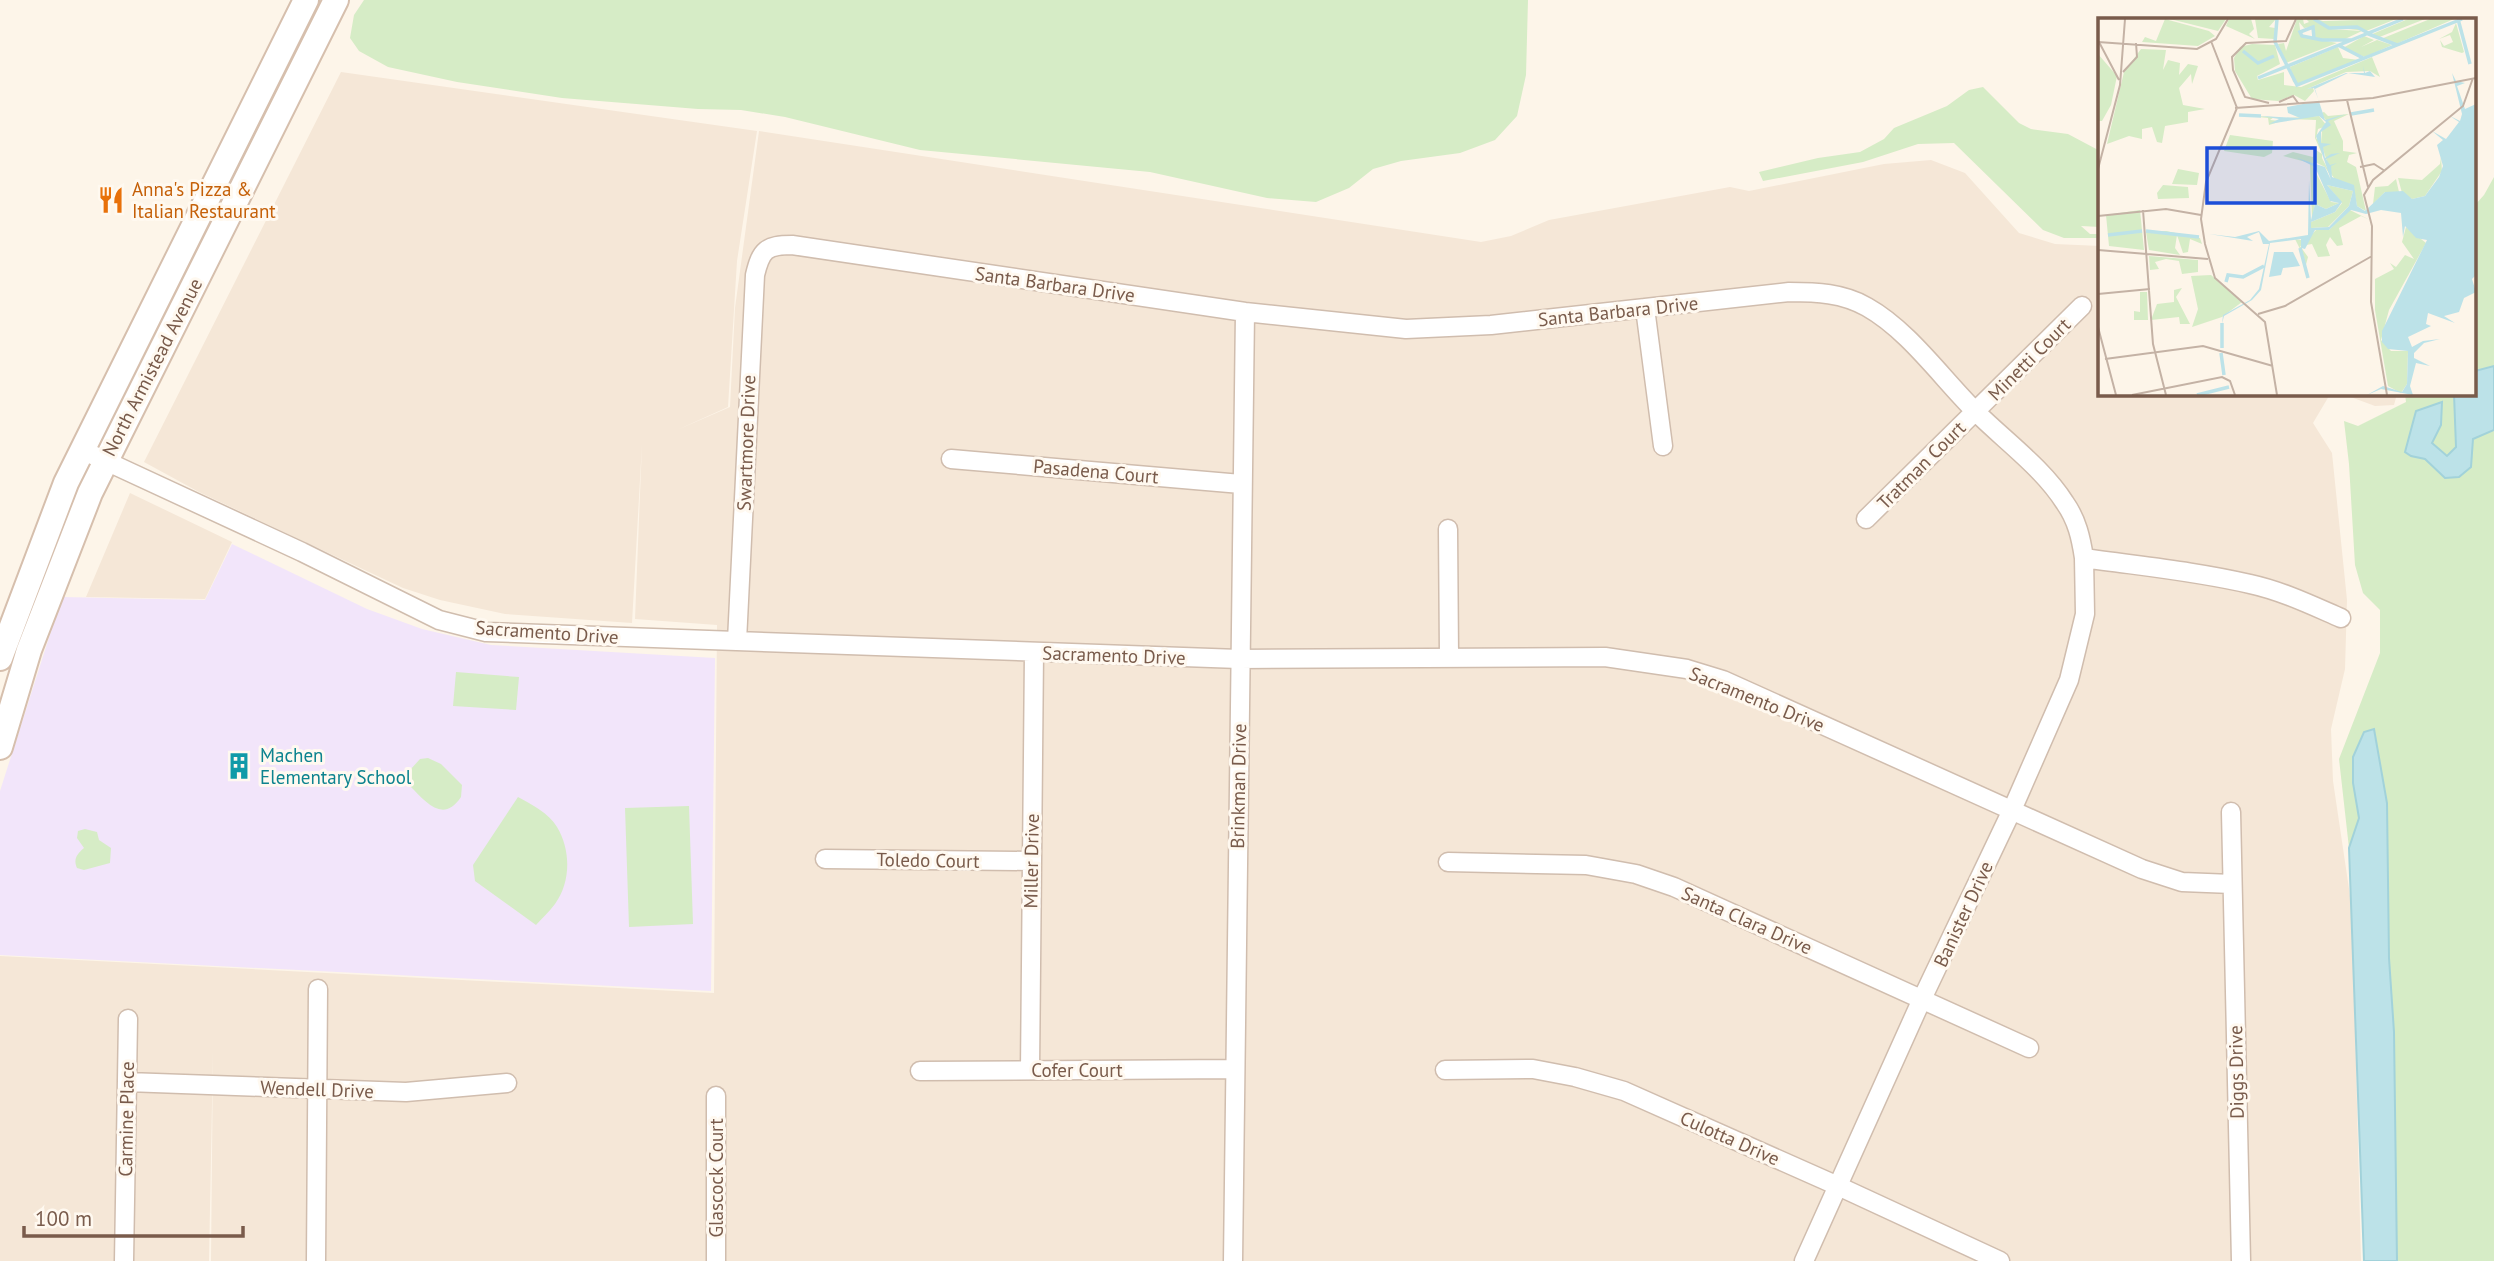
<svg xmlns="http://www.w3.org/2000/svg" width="2494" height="1261" viewBox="0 0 2494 1261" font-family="'PT Sans',sans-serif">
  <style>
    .residential { fill: #f5e7d7 }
    .education { fill: #f2e5fa }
    .green { fill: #d6ecc6 }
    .water { fill: #bce2e8; stroke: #a2d2da; stroke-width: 2 }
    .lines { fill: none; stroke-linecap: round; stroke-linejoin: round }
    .street-casing { stroke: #d0bdae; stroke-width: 21 }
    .secondary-casing { stroke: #d6bfad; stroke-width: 28 }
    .street { stroke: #fff; stroke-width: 18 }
    .secondary { stroke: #fff; stroke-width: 24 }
    .labels { text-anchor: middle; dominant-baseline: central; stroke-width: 6; stroke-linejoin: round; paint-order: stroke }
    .food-label { font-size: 19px; fill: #c56008; stroke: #fff9f0; text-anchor: start }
    .street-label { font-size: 19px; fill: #795b4b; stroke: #fff9f0 }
    .culture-label { font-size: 19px; fill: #0d838f; stroke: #fff9f0; text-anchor: start }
    .inset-river { fill: none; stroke: #bce2e8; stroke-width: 3.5 }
    .inset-road { fill: none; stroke: #c4b2a5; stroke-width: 2 }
    .view { fill: #1d4ed8; fill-opacity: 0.15; stroke: #1d4ed8; stroke-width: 3.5 }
    .inset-edge { fill: none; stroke: #795b4b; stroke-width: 3.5 }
  </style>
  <rect width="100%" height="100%" fill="#fdf5e9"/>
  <path class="residential" d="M341 72 757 131 737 261 728 407 677 430 730 407 735 308 759 131 1481 242 1511 236 1549 220 1730 187 1749 191 1884 164 1931 160 1965 173 2019 233 2055 244 2100 246V394H2397L2394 405 2375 406 2348 396H2329L2313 423 2332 453 2347 600 2345 669 2331 729 2333 781 2352 909 2361 1261H211L213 1051 209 1261H0V956L714 993 717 625 635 619 642 444 632 623 505 614 440 600 403 588 199 492 144 462Z
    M130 493 232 542 205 599 86 597Z"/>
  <path class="education" d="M232 544 367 609 422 629 491 645 715 658 711 991 0 955V791L62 597 205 600Z"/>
  <path class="green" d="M364 0H1528L1526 75 1517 116 1495 140 1460 153 1401 161 1373 169 1349 188 1316 202 1267 198 1150 172 920 150 785 117 741 110 698 109 562 98 457 82 388 67 359 51 350 38 354 15Z
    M1983 87 2019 123 2031 129 2068 134 2100 151V227L2081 226 2090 234H2100V238H2064L2043 230 1954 143 1918 144 1863 162 1763 181 1759 172 1818 158 1860 152 1884 139 1894 128 1947 106 1969 90Z
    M2494 177V366L2475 371V205L2484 195Z
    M2405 394H2454L2456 447 2447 456 2432 443 2441 425 2442 403 2411 456 2425 459 2445 478 2471 467 2473 439 2494 430V1261H2397L2394 1032 2389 958 2353 783 2359 818 2349 848 2339 759 2380 653V610L2363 593 2355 565 2349 464 2344 421 2358 426 2406 402Z
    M456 672 519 677 516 710 453 706Z
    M428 758 441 764 462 785 461 797C443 824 426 802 410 786V770L420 759Z
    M518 797C531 804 549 813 557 827 571 850 571 882 555 904 549 912 542 918 536 925L475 881 473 865Z
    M689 806 693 924 629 927 625 808Z
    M85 829 97 832 99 840 111 848 110 863 84 870 77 868C73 859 77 854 84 848L77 838 78 831Z"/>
  <path class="water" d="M2494 366V430L2473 439 2471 467 2459 477 2445 478 2425 459 2411 456 2405 452 2416 411 2442 402 2441 425 2432 443 2447 456 2456 447 2454 394H2475V371Z
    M2374 729 2387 803 2389 958 2394 1032 2397 1261H2364L2349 848 2359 818 2353 783V757L2364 732Z"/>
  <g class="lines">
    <defs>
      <path id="street" d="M1645 308 1663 446
        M82 450 302 552 439 620 486 632 1239 659 1605 657 1687 669 1723 680 2142 869 2182 882 2232 884
        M951 459 1241 484
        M1866 519 2082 306
        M1448 529 1449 656
        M737 641 755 275C761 250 766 245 792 245L1245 312 1406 329 1491 325 1789 292C1816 292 1843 293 1867 307 1908 330 1941 377 1975 411 2005 441 2042 467 2065 503 2077 520 2081 538 2084 558 2139 566 2195 571 2250 584 2282 591 2311 605 2341 618
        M2231 812 2241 1261
        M825 859 1030 861
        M1448 862 1586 865 1636 874 1674 887 2029 1048
        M1030 1070 1034 652
        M1445 1070 1533 1069 1575 1077 1624 1091 1838 1186 2000 1261
        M920 1071 1235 1069
        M127 1082 406 1092 507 1083
        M716 1096V1261
        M124 1261 128 1019
        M316 1261 318 989
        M1233 1261 1245 312
        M1804 1261 1922 999 2012 810 2069 680 2085 614 2084 558"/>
      <path id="secondary" d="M0 658 66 483 306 0
        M0 747 29 650 90 493 336 0"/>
    </defs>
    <use href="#street" class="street-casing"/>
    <use href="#secondary" class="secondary-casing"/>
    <use href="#street" class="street"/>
    <use href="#secondary" class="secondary"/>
  </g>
  <defs>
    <symbol id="restaurant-bare" viewBox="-9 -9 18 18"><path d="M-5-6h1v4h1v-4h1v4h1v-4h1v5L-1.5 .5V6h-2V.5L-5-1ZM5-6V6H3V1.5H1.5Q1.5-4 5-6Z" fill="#e8710a" stroke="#fff9f0" stroke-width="2.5" paint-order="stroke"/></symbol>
    <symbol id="building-bare" viewBox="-9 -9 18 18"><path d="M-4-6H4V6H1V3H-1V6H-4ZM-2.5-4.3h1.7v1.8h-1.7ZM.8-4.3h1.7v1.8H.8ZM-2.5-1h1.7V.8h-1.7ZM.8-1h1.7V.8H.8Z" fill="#0f9aa8" stroke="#fff9f0" stroke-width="2.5" paint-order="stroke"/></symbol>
  </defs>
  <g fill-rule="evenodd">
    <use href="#restaurant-bare" x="92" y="181" width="38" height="38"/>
    <use href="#building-bare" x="220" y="747" width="38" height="38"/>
  </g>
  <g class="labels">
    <g class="food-label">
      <text x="132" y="189">Anna's Pizza &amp;<tspan x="132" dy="22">Italian Restaurant</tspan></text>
    </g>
    <g class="street-label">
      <text transform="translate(1055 284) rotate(8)">Santa Barbara Drive</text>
      <text transform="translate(1618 311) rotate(-6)">Santa Barbara Drive</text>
      <text transform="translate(2029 359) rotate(-45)">Minetti Court</text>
      <text transform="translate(152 367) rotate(-63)">North Armistead Avenue</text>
      <text transform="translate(746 443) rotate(-88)">Swartmore Drive</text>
      <text transform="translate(1921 465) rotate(-45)">Tratman Court</text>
      <text transform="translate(1096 471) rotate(5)">Pasadena Court</text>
      <text transform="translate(547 632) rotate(4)">Sacramento Drive</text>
      <text transform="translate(1114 655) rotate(2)">Sacramento Drive</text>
      <text transform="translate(1757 699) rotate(22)">Sacramento Drive</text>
      <text transform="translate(1238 786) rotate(-89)">Brinkman Drive</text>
      <text transform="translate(928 860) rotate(1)">Toledo Court</text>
      <text transform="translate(1031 861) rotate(-89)">Miller Drive</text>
      <text transform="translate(1963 914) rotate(-65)">Banister Drive</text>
      <text transform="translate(1747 920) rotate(24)">Santa Clara Drive</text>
      <text x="1077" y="1070">Cofer Court</text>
      <text transform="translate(2236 1072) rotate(-91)">Diggs Drive</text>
      <text transform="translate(317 1089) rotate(2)">Wendell Drive</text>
      <text transform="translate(126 1119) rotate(-89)">Carmine Place</text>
      <text transform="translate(1730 1138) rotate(24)">Culotta Drive</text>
      <text transform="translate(716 1178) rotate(-90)">Glascock Court</text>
    </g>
    <g class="culture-label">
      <text x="260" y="755">Machen<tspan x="260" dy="22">Elementary School</tspan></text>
    </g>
  </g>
  <g transform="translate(2098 18)">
    <rect width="378" height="378" fill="#fdf5e9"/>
    <path d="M67 1 111 13 117 18 100 28 44 24 47 19 58 23ZM72 1 85 2 128 1 120 13ZM131 1H153L156 11 151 16 157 21 128 8ZM157 1H178L171 9 177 10 176 21 160 20ZM199 1H205L206 6 211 4 208 1H215L232 11 264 13 247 21H222L217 19 216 9 206 10 201 4 203 18 239 25 188 45 180 26 186 25 188 33ZM217 1 225 3 298 1 268 13 232 9ZM310 1H327L279 20 272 17ZM332 1H356L298 26 283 21ZM358 5 366 34 364 35 344 29 342 22 346 28 355 24 352 17 341 21 354 14ZM266 18 276 22 263 29 279 22 294 27 267 39 245 30ZM154 26 177 27 182 46 159 58 160 62 186 54V67L203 69 274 39 282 59 272 53 248 54 209 71 215 70 216 73 207 83 196 77 180 83 154 81 137 53 136 40 142 29ZM240 29 245 40 261 42 202 66 195 64 192 49ZM43 31 68 32 65 52 70 42 82 45 81 57 90 46 100 48 94 66 93 56 81 70 85 87 107 91 90 94V104L67 108 64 125 59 124 54 109 44 111V121L31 118 9 126 26 54ZM0 36 19 58 13 87 4 103H0ZM226 94 230 98 251 96 236 103 245 123V133L259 135 251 137 249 144 258 149 268 193 259 188 255 167 240 165 233 156 223 125 224 113 231 107 223 95ZM142 97 176 99 172 102 182 103 184 101 191 100 221 98 229 108 220 111 218 121 221 119 220 124 224 129V140L237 165 227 149 219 145 215 149 233 184 241 185 228 191 217 186 214 202 212 145 185 138 195 134 215 139 218 132 224 136 217 120 218 102 191 101 171 107 170 100ZM132 117 175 123 174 135 166 139 126 133ZM343 139 344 153 327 178 314 181 304 175 300 160 324 162 342 146ZM80 151 101 155 99 167 74 166ZM298 161 301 174H287L275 186 277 169 290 168ZM65 167 90 169 91 180 60 181 59 175ZM229 167 255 173 251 188 230 209 213 210V204L237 194 244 185ZM42 192 46 232 11 228 8 197ZM252 192 272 202 263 198 241 210 245 227 239 228 232 219 228 227 232 238 220 239 214 226 202 228 210 239 206 254V239L197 221 203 222 204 227 219 211 231 212ZM308 209 328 225 291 292 283 322 293 333H310L309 366 303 375 290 368 277 292V261L296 251 292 245 298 249 307 237 316 241 304 224ZM68 213 102 220 104 226 92 221 90 234 85 235 79 217 77 230 82 237 51 232 48 214ZM51 238 100 242V254L84 256 81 243 68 241 57 244 61 251 52 252ZM113 257 144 284 124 299 94 309 100 291 93 258ZM84 270 78 279 92 306H82L81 299 53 302 59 286 76 284V272ZM42 274H49L50 302H36V293L42 294Z" fill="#d6ecc6"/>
    <path d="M265 48 267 55 272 53 277 59 250 55 217 71 227 102 248 96 230 103 233 107 223 114V125L233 126 225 129 227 140 233 136 242 135 228 141 232 147 239 145 233 148 234 159 256 167 259 188 267 193 287 174 305 173 314 181 327 178 341 159 345 148 339 127 345 122 334 113 348 121 361 104 352 98 362 103 364 96 354 55 358 63 367 65 359 68 367 91 378 86V257L374 261 378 274 366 280 361 294 346 298 357 305 330 295 328 306 333 308 310 319 314 329 325 323 342 321 326 325 316 335V340L332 348 318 345 312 368 315 377 283 371 269 377 285 368 304 374 309 366 310 333 290 331 284 324V313L329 222 318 220 307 208 305 219 303 195 283 192 268 196 253 192 231 212H217L207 231 203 230V221L172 225 163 272 154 282 126 298 124 306 125 297 152 282 161 271 171 226H165L161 214 149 219 155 223 111 216 137 219 161 213 171 223 210 217 211 162 213 202 217 186 228 191 241 185 232 183 217 149 199 140 227 149 233 162 218 118 228 104 221 98 171 106 181 101 163 98 202 100 190 95 189 89 221 83 216 70 209 71 248 55H266ZM229 167 255 173 251 188 231 209 213 210V204L237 194 244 184ZM176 234H195L202 248 185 250 183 257 171 259Z" fill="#bce2e8" fill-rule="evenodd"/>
    <path class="inset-river" d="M179 1 177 24 199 67 364 1M216 1 231 10 259 9 270 15M360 1 372 46M268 15 299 27M216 20 215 9 202 14 204 18 224 22H253M240 27 267 41M145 33 160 45 176 38M160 60 305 1M253 96 276 92M141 97 163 98M48 213 101 219M10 217 44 213M202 230 210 260M128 264 130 257 145 259 166 248M124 330V305M123 335 126 357M99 377 131 369"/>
    <path class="inset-road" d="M113 23 139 90 108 164 103 201 107 226 117 260 167 304 179 377M0 24 99 31 118 21 130 1M1 24 21 62M25 54 39 39 38 25M249 82 270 169M181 84 195 78 200 85M171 85 147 79 135 52 134 39 148 25 188 23 198 1M137 90 275 80 378 60M262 149 276 146 287 153M0 151 22 67 27 1M45 192 55 326 68 377M0 198 68 191 103 197M0 232 110 241M0 276 52 271M160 296 187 288 274 238M0 309 18 377M7 341 105 328 175 348M34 377 124 359 132 363 137 377M289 377 273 284 274 208 266 177 275 162 365 88 375 60"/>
    <path class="view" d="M109 130H217V185H109Z"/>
    <rect width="378" height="378" class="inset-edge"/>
  </g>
  <path d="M24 1226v10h219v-10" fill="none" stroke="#795b4b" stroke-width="3.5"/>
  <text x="35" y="1226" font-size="21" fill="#795b4b" stroke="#fff9f0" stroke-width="5" paint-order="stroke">100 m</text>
</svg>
